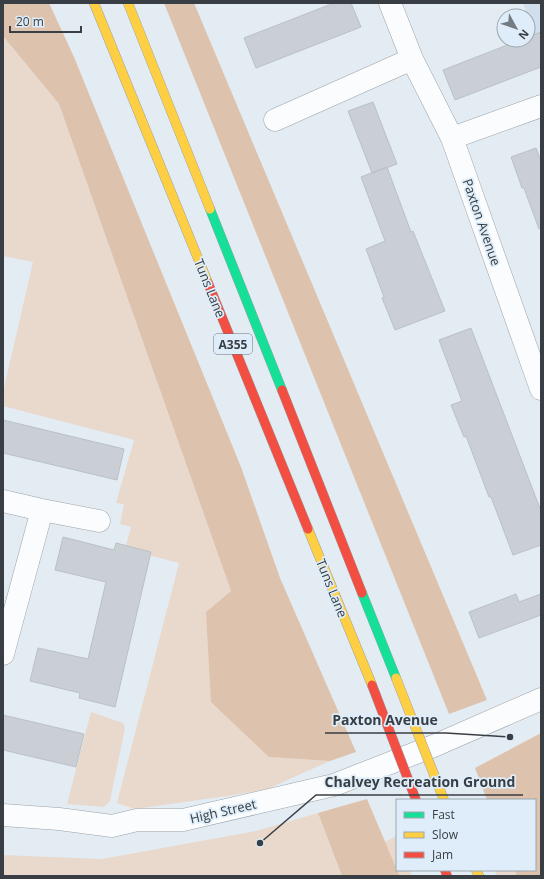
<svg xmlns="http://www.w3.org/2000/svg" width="544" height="879" viewBox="0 0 544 879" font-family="'Open Sans',sans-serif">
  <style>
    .built { fill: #d1dfec }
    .green { fill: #e9d8cc }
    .forest { fill: #ddc2ad }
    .building { fill: #c9cfd5; stroke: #bac1c6 }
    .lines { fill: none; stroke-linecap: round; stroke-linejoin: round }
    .street-casing { stroke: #9ca2a8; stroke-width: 23 }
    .fast-casing { stroke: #9ca2a8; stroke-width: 10 }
    .slow-casing { stroke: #9ca2a8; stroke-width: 10 }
    .jam-casing { stroke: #9ca2a8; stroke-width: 10 }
    .street { stroke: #fbfcfd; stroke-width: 22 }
    .fast { stroke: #16e098; stroke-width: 9 }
    .slow { stroke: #ffcf43; stroke-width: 9 }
    .jam { stroke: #f24e42; stroke-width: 9 }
    .slow-bridge-casing { stroke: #9ca2a8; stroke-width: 10; stroke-linecap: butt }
    .jam-bridge-casing { stroke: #9ca2a8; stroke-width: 10; stroke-linecap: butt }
    .slow-bridge { stroke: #ffcf43; stroke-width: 9 }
    .jam-bridge { stroke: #f24e42; stroke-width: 9 }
    .labels { text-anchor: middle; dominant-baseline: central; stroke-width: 3.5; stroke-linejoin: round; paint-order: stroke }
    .shield { fill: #deedf9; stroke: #6a727a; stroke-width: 1 }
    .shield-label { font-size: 12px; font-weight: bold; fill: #383e43 }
    .street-label { font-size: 13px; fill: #383e43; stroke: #deedf9 }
    .leader { fill: none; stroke: #383e43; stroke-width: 1.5 }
    .callout-dot { fill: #383e43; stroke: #deedf9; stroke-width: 1.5 }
    .callout-label { font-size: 14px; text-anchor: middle; font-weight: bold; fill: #383e43; stroke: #deedf9; stroke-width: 3.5; stroke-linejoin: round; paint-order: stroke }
  </style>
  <rect width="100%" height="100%" fill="#e4ecf3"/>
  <path class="built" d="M523 3H541V51L528 16Z"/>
  <path class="green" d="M3 36 59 104 231 591 206 612 269 757 330 761 267 789 227 796 135 809 117 803 179 563 125 549 131 527 120 524 124 504 116 503 134 440 3 406V392L33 262 3 256Z
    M91 712 123 723 125 728 110 801 104 807 67 804Z
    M318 813 342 876H3V855L102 859 256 831Z
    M396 836 397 839V870L385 842Z
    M397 870H410L412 876H400Z
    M494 870H514L517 876H497Z"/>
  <path class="forest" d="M3 3H49L74 57 241 467 280 578 356 752 330 761 269 757 211 702 206 612 231 591 59 104 3 36Z
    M164 3H194L487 700 449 714Z
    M541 733V876H517L514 870H535V800H487L475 768Z
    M367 799 397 870 400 876H342L318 813Z"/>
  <path class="building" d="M334 3H351L361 27 256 68 244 38Z
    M541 32V67L455 100 443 70 520 40H528V37Z
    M373 102 397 164 372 173 348 111Z
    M536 148 541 161V228L539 229 524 188H522L511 157Z
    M387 167 411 232 413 231 445 311 395 330 382 298 384 297 366 249 385 241 361 177Z
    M471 328 541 511V545L513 555 491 497H489L466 436 464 437 451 405 462 401 439 340Z
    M3 420 124 449 117 480 3 453Z
    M63 537 114 550 116 543 151 552 115 707 79 698 80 693 30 681 38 648 88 659 106 582 55 570Z
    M516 594 519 602 541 594V615L479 638 469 612Z
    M3 715 84 734 76 767 3 750Z"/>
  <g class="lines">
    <defs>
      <path id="street" d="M390 3 412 59 452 138 541 389
        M275 120 412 59
        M452 138 541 106
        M3 501 42 510 99 521
        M3 654 42 510
        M3 815 59 819 112 826 137 820H183L334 785 436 745 541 699"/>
      <path id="fast" d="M210 209 282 390
        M362 593 396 678"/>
      <path id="slow" d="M94 3 208 283
        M128 3 210 209
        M308 529 372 685
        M476 870 479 876"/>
      <path id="jam" d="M208 283 308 529
        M282 390 362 593
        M445 870 447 876"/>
    </defs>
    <use href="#street" class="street-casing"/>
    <use href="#fast" class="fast-casing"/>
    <use href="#slow" class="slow-casing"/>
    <use href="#jam" class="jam-casing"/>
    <use href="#street" class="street"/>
    <use href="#fast" class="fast"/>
    <use href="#slow" class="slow"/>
    <use href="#jam" class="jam"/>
    <defs>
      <path id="slow-bridge" d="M396 678 444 800"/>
      <path id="jam-bridge" d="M372 685 416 800"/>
    </defs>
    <use href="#slow-bridge" class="slow-bridge-casing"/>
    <use href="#jam-bridge" class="jam-bridge-casing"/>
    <use href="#slow-bridge" class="slow-bridge"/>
    <use href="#jam-bridge" class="jam-bridge"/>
  </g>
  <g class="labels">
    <rect class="shield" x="214" y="334" width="38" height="20" rx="3"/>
    <g class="shield-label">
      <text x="233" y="344">A355</text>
    </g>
    <g class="street-label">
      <text transform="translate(482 222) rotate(71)">Paxton Avenue</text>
      <text transform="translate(210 288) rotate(68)">Tuns Lane</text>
      <text transform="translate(332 588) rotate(68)">Tuns Lane</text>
      <text transform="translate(223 811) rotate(-13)">High Street</text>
    </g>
  </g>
  <path class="leader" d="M510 737L446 733H325M260 843L316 795H523"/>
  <g class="callout-dot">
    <circle cx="510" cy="737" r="4"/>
    <circle cx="260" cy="843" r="4"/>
  </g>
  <g class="callout-label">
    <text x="385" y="725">Paxton Avenue</text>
    <text x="420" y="787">Chalvey Recreation Ground</text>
  </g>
  <rect width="544" height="879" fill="none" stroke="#383e43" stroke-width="8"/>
  <rect x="396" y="799" width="140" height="72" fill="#deedf9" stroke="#9ca7b0"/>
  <rect x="404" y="812" width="20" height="6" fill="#16e098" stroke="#9ca7b0"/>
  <text x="432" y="819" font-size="12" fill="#383e43">Fast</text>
  <rect x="404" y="832" width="20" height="6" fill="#ffcf43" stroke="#9ca7b0"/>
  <text x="432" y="839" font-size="12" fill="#383e43">Slow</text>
  <rect x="404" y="852" width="20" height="6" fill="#f24e42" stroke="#9ca7b0"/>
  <text x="432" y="859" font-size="12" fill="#383e43">Jam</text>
  <g transform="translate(516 28) rotate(130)"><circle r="19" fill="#deedf9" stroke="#9ca7b0"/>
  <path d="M0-3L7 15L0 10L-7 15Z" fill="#747b81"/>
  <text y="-6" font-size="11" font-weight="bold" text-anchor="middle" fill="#383e43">N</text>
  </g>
  <path d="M10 26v6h71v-6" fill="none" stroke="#383e43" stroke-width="2"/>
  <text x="16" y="26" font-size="12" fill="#383e43" stroke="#deedf9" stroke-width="3" paint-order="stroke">20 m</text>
</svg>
